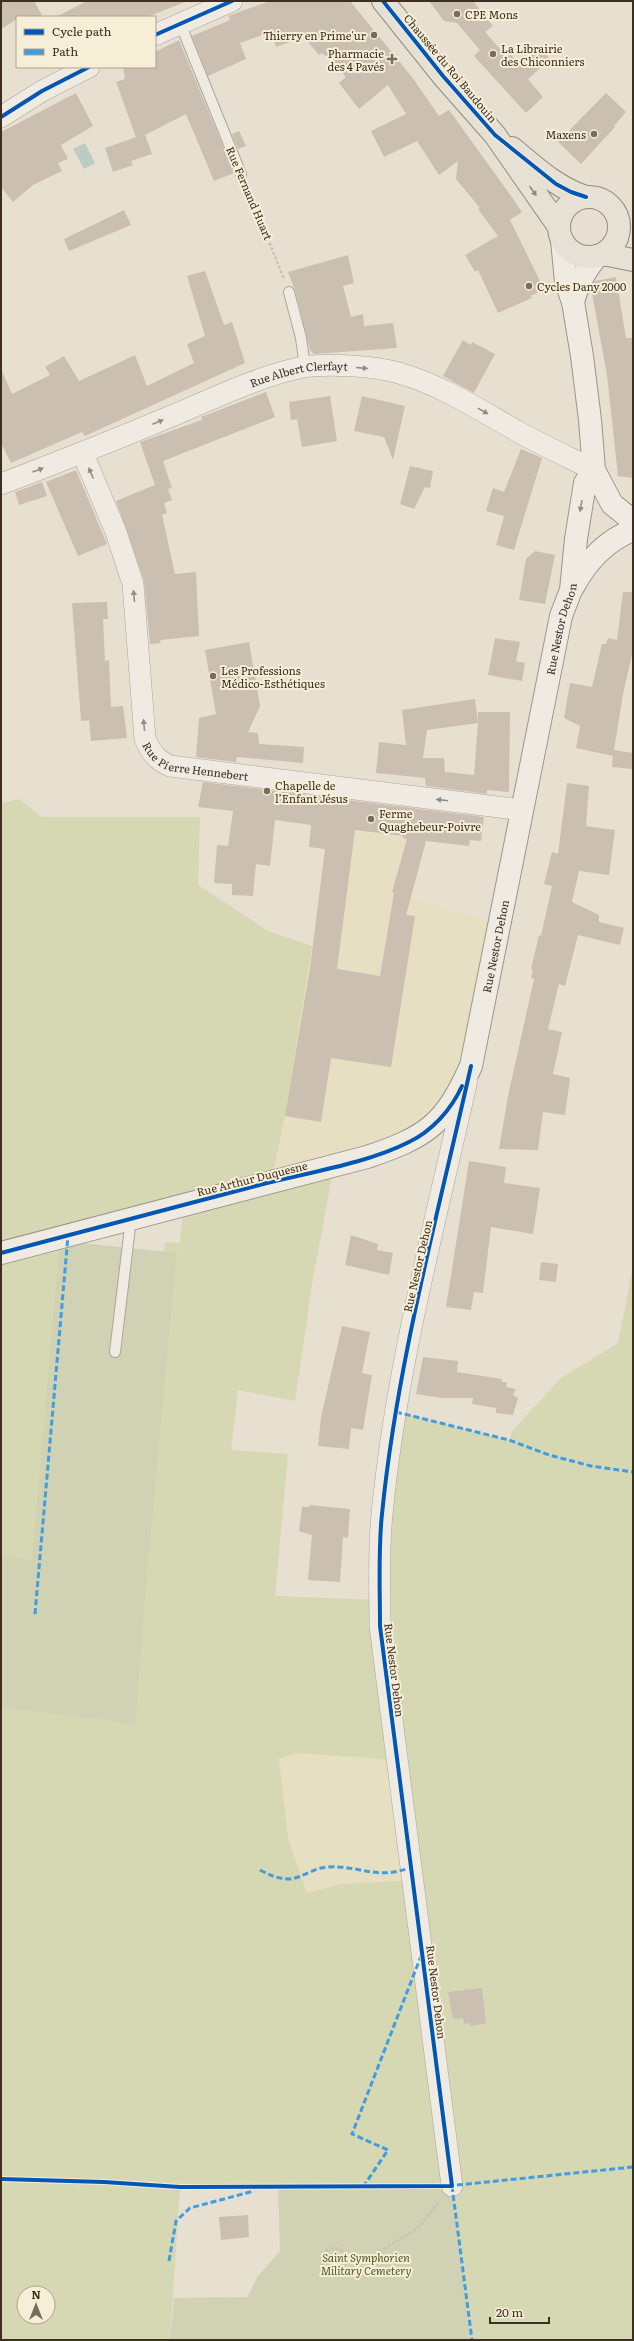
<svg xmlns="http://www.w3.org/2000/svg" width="634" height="2341" viewBox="0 0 634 2341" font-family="Literata,serif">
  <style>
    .farmland { fill: #e6dfc2 }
    .green { fill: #d6d7b3; fill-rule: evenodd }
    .cemetery { fill: #d1d1b3 }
    .water { fill: #bcccc2 }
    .building { fill: #cbbfb2; fill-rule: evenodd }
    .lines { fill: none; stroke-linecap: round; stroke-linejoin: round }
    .lane-casing { stroke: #ada599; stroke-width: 12 }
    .street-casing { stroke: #ada599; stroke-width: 22 }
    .secondary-casing { stroke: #9c958a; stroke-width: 24 }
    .primary-casing { stroke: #928b80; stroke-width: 24 }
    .path { stroke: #c8c2b9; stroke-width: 2.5; stroke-dasharray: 3 2; stroke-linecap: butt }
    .lane { stroke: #efebe3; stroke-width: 10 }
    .street { stroke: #efebe3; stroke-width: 21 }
    .secondary { stroke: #efebe3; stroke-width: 22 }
    .primary { stroke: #e6e1d4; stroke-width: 22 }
    .quiet { stroke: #3f9de0; stroke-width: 3; stroke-dasharray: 6 3; stroke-linecap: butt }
    .cycleway-casing { stroke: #f7eed8; stroke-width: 6 }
    .cycleway { stroke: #0057b8; stroke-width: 4 }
    .oneway { fill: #92887a }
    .oneway2 { fill: #968c82 }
    .poi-dot { fill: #786c5e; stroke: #f7eed8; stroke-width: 1.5 }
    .labels { text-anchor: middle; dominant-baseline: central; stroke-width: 4; stroke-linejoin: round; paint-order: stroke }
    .poi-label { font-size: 11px; fill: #3d2e20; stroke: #f7eed8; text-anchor: start }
    .street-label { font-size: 11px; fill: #3d2e20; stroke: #f7eed8 }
    .park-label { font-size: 11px; font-style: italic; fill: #4d5a26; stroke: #f7eed8 }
  </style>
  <rect width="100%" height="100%" fill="#e7e0d1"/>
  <path class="farmland" d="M328 827 427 841 411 897 498 924 471 1066 429 1129 271 1182 285 1116 312 946Z
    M296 1753 398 1760 413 1880 342 1884 307 1893 288 1838 279 1759Z"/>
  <path class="green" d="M20 799 41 817H200L198 885 268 931 312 946 285 1116 271 1182 334 1166 313 1278 295 1401 238 1390 231 1450 288 1454 275 1596 380 1600 396 1412 509 1440 513 1430 561 1378 618 1343 633 1267V2340H472L452 2186 180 2187 170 2340H1V803ZM184 1205 180 1243 165 1242 164 1252 177 1253 146 1571 68 1236ZM296 1753 397 1760 413 1880 342 1884 307 1893 288 1838 279 1759ZM24 2293H48V2317H24Z"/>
  <path class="cemetery" d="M60 1238 73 1242 177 1253 147 1571 135 1724 1 1707V1555L32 1560Z
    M278 2186H452L472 2340H170L174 2298 247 2297 258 2276 280 2251Z"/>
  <path class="water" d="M85 143 95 163 84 169 73 149Z"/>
  <path class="building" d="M1 1H34L43 17H17V19L1 29Z
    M87 1H185V2L147 17H56Z
    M270 1H350L412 77 439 116 449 110 514 200 522 212 510 220 544 289 531 296 532 298 498 313 478 270 475 272 465 255 498 236 478 209 480 208 456 179 458 161 439 175 417 141 384 157 371 131 406 114 388 85 359 109 339 83 346 77 332 61 322 53 319 55 304 37 276 47 271 32 240 43 246 59 208 76 192 36 230 20 228 16Z
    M429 1H473L493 26 485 32 507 57 510 54 520 65 540 47 550 59 528 79 543 97 526 113 474 56 480 50 457 23 444 21Z
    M179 40 234 173 214 181 186 114 145 135 152 154 131 161 133 165 113 172 105 148 136 137 116 82 125 79 123 67H155V52Z
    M76 93 93 126 61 145 68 159 58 163 62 171 33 185 13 202 1 187V132Z
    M606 93 626 112 614 126 615 127 581 164 558 142Z
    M239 131 246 146 238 149 232 134Z
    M124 210 131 225 69 251 64 239Z
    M348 255 354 283 343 286 351 317 363 314 364 326 393 323 397 348 314 354 310 350 295 290 288 272Z
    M205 271 224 325 232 322 245 363 85 436 82 432 11 463 1 443V369L12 394 50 375 45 367 64 356 79 381 135 355 147 386 194 363 187 344 205 336 187 276Z
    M616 277 626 338H633V478L618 476 607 375 591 288 595 281Z
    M463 340 471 345 472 342 495 354 474 393 443 376Z
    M266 392 275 417 163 461 172 488 168 489 172 500 164 503 167 513 162 515 175 574 196 572 199 636 160 640 161 643 150 644 144 580 116 501 155 485 140 442 202 420 201 417Z
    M330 396 337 441 302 447 297 419 291 420 289 402Z
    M362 396 405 406 393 460 384 437 354 431Z
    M521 449 542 458 514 550 496 545 504 516 486 511 493 488 504 492Z
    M410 466 433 471 430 488 425 487 414 509 400 504Z
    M76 470 107 544 78 556 46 482Z
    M42 482 47 496 19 505 15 492Z
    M535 551 555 555 545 604 519 600 526 559Z
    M623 592H633V650L623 694 614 750 633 753V769L612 767 613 756 576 748 580 726 564 718 570 683 592 687 602 644H606L608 638 617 640Z
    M107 602 108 619H103L105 661 109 660 111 707 123 706 127 738 91 741 89 720 81 721 72 603Z
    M495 638 520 642 516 661 525 663 522 681 488 675Z
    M249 642 260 706 248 732 258 733 259 744 304 747 303 763 237 757 236 762 196 757 199 718 216 714 205 650Z
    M475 699 478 723V712H510L509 792 487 790V794L426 786 425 778 376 773 379 742 406 745 402 710ZM478 723 474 775 445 772 444 758H423L427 730Z
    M203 782 484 817 481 841 470 840 469 846 426 841 406 915 415 916 391 1067 331 1058 321 1122 285 1116 310 968 325 849 309 847 311 825 275 820 270 866 256 864 253 896 232 895V884L214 883 217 845 228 846 233 811 198 807ZM355 830 403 836V838L407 839 392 892 394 893 380 976 337 969Z
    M567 783 589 786 586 826 615 830 609 875 579 871 572 902 599 915V922L624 928 620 945 578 935 565 986 559 984 548 1029 562 1032 553 1074 570 1078 565 1115 543 1112 538 1150 499 1149 508 1096 534 979 531 978 533 970 531 969 539 935 541 936 552 886 544 884 552 852 558 854Z
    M469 1161 506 1167 504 1183 540 1188 533 1234 491 1227 483 1293 474 1292 471 1310 446 1307Z
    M351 1235 378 1244 377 1250 393 1253 389 1275 345 1265Z
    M541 1262 558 1264 556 1282 539 1280Z
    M342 1326 370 1332 362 1373 372 1375 363 1430 351 1428 349 1449 318 1446 321 1417Z
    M423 1357 458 1361 457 1372 502 1379V1382H507L506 1387 516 1389 513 1395 518 1398 513 1415 496 1413V1408L472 1404 473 1398H442L416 1394Z
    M309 1505 350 1509 348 1538 343 1537 340 1582 308 1580 312 1535 299 1531 302 1507H309Z
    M482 1988 486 2023 470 2026V2023L464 2024 463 2018 453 2019 448 1992Z
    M248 2215 249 2237 221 2240 219 2217Z"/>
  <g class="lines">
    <defs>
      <path id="lane" d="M180 23 241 174
        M289 292 301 338 305 367
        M115 1352 131 1219"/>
      <g id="street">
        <path d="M155 35 232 1"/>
        <path d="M1 117 42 91 89 67"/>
        <path id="s1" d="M83 454 116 532 133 584 145 739C151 753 157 760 170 766L522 810"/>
        <path id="s2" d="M1 484C59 462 117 439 174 415 215 398 259 376 303 367 327 363 375 366 399 373 441 385 478 409 517 431 542 445 568 457 594 470"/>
        <path d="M452 2186 380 1626C380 1589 378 1551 382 1514 396 1368 435 1224 467 1080"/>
      </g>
      <g id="secondary">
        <path d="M562 240 566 282 573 302 582 356 590 420 594 470 612 504 633 521"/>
        <path d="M573 302C578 283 585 271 597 256"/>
        <path d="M573 587C587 561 605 541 633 530"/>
        <path id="s3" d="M1 1253 367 1157C427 1137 445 1124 471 1066L561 616 571 590 576 539 585 483 594 470"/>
      </g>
      <path id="primary" d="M383 1 443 76 495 135 559 227
        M512 148C535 167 557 188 586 197
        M559 227a30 30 0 1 1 60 0a30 30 0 1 1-60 0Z
        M603 254 633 260"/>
    </defs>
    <use href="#lane" class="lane-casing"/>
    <use href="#street" class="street-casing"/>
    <use href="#secondary" class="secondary-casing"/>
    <use href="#primary" class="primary-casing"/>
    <path class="path" d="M247 187 284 279
      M322 2260a12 12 0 1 1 24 0a12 12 0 1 1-24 0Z
      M346 2261 361 2260 372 2256 417 2229 439 2202"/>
    <use href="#lane" class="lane"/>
    <use href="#street" class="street"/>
    <use href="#secondary" class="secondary"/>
    <use href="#primary" class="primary"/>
    <path class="quiet" d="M396 1412 509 1440 549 1455 591 1466 633 1472
      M35 1614 68 1236
      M260 1870C270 1875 278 1879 289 1879 299 1879 314 1868 327 1867 361 1865 376 1881 412 1867
      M448 2186 633 2167
      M452 2186 472 2340
      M363 2187 388 2150 352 2134 421 1956
      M169 2261 176 2221 190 2208 254 2191"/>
    <defs>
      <path id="cycleway" d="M383 1 443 76 495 135 556 184 571 192 586 197
        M155 35 232 1
        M1 117 42 91 89 67
        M1 1253C90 1230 178 1206 267 1183 311 1172 368 1163 409 1142 432 1131 451 1110 462 1086
        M1 2179 104 2182 180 2187 452 2186 380 1626C380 1589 378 1551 382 1514 397 1363 438 1214 471 1066"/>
    </defs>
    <use href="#cycleway" class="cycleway-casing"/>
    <use href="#cycleway" class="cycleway"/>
  </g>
  <defs><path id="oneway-solid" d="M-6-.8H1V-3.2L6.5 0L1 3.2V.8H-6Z"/></defs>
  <use class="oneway" href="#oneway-solid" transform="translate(533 191) rotate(55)"/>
  <g class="oneway2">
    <use href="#oneway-solid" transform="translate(362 368) rotate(5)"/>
    <use href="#oneway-solid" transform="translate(483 411) rotate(29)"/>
    <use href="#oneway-solid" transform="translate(158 422) rotate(-23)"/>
    <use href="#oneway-solid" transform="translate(38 470) rotate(-20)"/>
    <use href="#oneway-solid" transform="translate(91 473) rotate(-113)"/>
    <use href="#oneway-solid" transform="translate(581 506) rotate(100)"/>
    <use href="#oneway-solid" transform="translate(134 596) rotate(-95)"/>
    <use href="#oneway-solid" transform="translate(144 725) rotate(-95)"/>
    <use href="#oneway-solid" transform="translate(442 800) rotate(-173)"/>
  </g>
  <g class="poi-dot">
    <circle cx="457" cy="14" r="4"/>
    <circle cx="374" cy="35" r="4"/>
    <circle cx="493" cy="54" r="4"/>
    <path d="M390 53h4v4h4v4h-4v4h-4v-4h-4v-4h4z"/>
    <circle cx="594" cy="134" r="4"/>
    <circle cx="529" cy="286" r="4"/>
    <circle cx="213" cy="676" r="4"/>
    <circle cx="267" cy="791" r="4"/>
    <circle cx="371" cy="819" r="4"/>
  </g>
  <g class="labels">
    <g class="poi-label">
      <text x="465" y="14">CPE Mons</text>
      <text x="366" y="35" text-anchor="end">Thierry en Prime'ur</text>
      <text x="501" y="48">La Librairie<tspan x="501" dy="13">des Chiconniers</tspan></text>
      <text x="384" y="53" text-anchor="end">Pharmacie<tspan x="384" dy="13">des 4 Pavés</tspan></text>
      <text x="586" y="134" text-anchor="end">Maxens</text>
      <text x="537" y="286">Cycles Dany 2000</text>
      <text x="221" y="670">Les Professions<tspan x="221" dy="13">Médico-Esthétiques</tspan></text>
      <text x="275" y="785">Chapelle de<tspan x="275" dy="13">l’Enfant Jésus</tspan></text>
      <text x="379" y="813">Ferme<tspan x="379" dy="13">Quaghebeur-Poivre</tspan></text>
    </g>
    <g class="street-label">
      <text transform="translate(451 68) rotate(50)">Chaussée du Roi Baudouin</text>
      <text transform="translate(250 193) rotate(67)">Rue Fernand Huart</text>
      <text stroke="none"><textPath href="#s2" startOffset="319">Rue Albert Clerfayt</textPath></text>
      <text stroke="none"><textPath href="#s3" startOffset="969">Rue Nestor Dehon</textPath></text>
      <text stroke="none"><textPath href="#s1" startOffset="355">Rue Pierre Hennebert</textPath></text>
      <text stroke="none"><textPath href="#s3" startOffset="645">Rue Nestor Dehon</textPath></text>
      <text transform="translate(252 1178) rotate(-14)">Rue Arthur Duquesne</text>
      <text transform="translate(417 1266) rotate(-77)">Rue Nestor Dehon</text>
      <text transform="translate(395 1670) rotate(83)">Rue Nestor Dehon</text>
      <text transform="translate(437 1992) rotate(83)">Rue Nestor Dehon</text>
    </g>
    <g class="park-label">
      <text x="366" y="2257">Saint Symphorien<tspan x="366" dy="13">Military Cemetery</tspan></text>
    </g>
  </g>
  <rect width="634" height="2341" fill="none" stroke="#3d2e20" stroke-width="4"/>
  <rect x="16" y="16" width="140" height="52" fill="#f7eed8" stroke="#ada18e"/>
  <rect x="24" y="29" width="20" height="6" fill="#0057b8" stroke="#ada18e"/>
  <text x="52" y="36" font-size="12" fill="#3d2e20">Cycle path</text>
  <rect x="24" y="49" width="20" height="6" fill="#3f9de0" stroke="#ada18e"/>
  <text x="52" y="56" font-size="12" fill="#3d2e20">Path</text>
  <g transform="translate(36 2305)"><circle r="19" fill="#f7eed8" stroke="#ada18e"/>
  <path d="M0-3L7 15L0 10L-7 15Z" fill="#786c5e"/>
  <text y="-6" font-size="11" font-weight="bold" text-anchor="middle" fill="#3d2e20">N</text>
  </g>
  <path d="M490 2317v6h59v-6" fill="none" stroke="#3d2e20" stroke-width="2"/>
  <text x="496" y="2317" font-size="12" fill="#3d2e20" stroke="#f7eed8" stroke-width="3" paint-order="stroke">20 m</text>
</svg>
